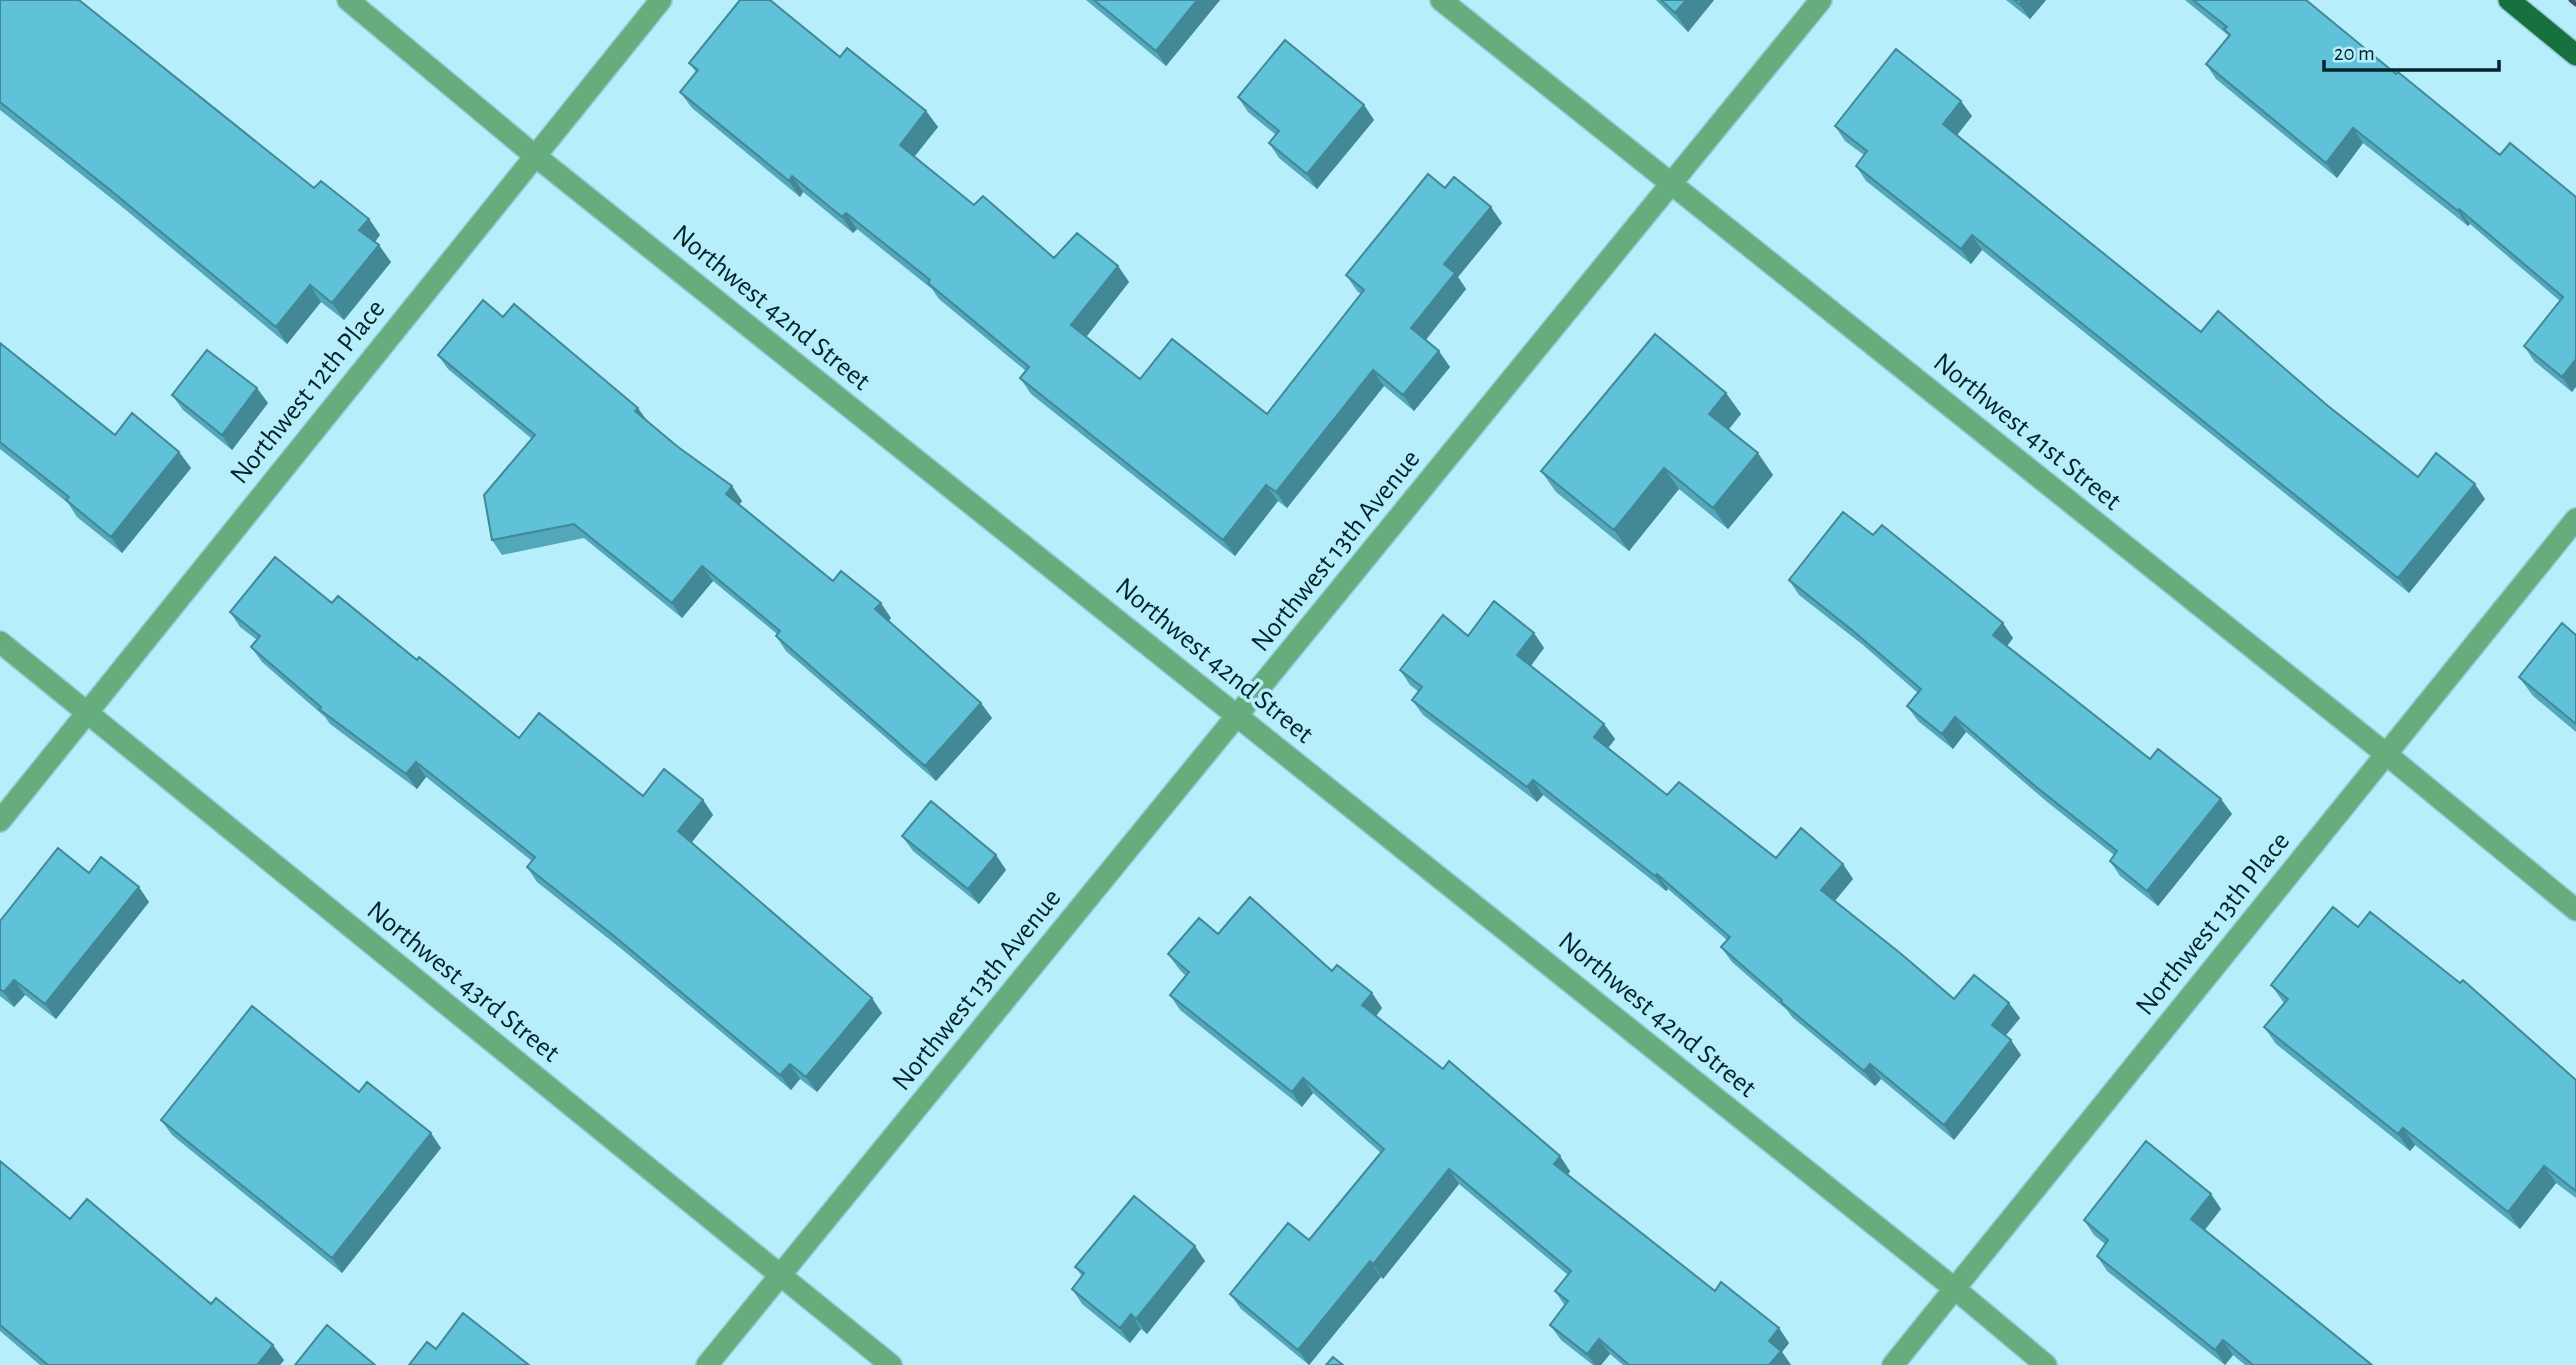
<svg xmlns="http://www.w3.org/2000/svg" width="2576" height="1365" viewBox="0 0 2576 1365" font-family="'Alegreya Sans',sans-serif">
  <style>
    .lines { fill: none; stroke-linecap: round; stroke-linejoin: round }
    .minor-casing { stroke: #97c9d5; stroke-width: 24 }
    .major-casing { stroke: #97c9d5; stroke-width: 24 }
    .minor { stroke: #66ad7e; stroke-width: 21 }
    .major { stroke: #16713f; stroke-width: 21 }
    .rail { stroke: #355c65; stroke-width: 5 }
    .wall { fill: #52a7ba }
    .shaded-wall { fill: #428897 }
    .building { fill: #5fc2d8; stroke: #428897; stroke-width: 2 }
    .labels { text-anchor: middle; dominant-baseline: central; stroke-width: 7; stroke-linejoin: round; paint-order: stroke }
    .street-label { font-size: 28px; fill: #03232a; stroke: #b7eefb }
  </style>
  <rect width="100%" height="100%" fill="#b7eefb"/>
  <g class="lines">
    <defs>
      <path id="minor" d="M348 0 534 155 1955 1289 2046 1365
        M1441 0 2386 754 2576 910
        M0 642 891 1365
        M0 821 661 0
        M707 1365 1821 0
        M1893 1365 2576 519"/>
      <path id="major" d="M2509 0 2576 55"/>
    </defs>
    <use href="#minor" class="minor-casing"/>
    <use href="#major" class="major-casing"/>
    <use href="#minor" class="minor"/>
    <use href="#major" class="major"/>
    <path class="rail" d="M2571 0 2576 4"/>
  </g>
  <path class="wall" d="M0 0 314 188 369 219 380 235 375 242 391 262 344 320 321 302 287 344 121 206 0 110Z
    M1086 0H1220L1166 66Z
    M1656 0H1714L1688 32Z
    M2006 0H2046L2030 19Z
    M2185 0H2306L2396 74 2500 155 2576 197 2572 392 2534 361 2524 346 2560 301 2470 224 2468 226 2363 143 2337 178 2216 79 2206 64 2229 36Z
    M840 57 926 111 938 127 914 156 974 205 1054 258 1118 266 1129 282 1086 337 1140 379 1267 414 1361 294 1357 291 1346 275 1445 188 1502 223 1458 277 1466 289 1426 340 1450 367 1414 411 1384 386 1287 508 1278 501 1235 556 1031 394 1020 378 1026 371 939 299 932 289 857 229 853 233 803 192 800 197 692 108 680 92 696 72 689 63Z
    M1238 97 1364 105 1374 120 1317 189 1279 158 1269 143 1276 135 1248 112Z
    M1972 116 1957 135 2201 332 2328 406 2418 477 2485 499 2409 593 1982 250 1971 264 1866 181 1856 166 1864 155 1845 141 1835 126Z
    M503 317 648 422 742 501 739 505 833 581 891 618 888 621 992 718 936 781 786 651 776 636 777 634 713 581 682 618 584 538 502 555 492 540 532 439 448 369 438 355Z
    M0 343 115 435 179 452 191 468 122 553 77 517 68 503 0 449Z
    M1726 393 1741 414 1729 429 1773 475 1728 529 1679 489 1629 551 1556 492 1541 471Z
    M172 395 268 403 232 450 183 410Z
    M1873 535 2013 638 2007 646 2150 759 2232 814 2158 906 2120 876 2110 861 2114 855 2046 801 1966 732 1953 749 1918 721 1907 706 1918 693 1863 645 1799 595 1789 580Z
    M332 603 417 660 519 738 643 796 703 800 713 815 691 843 882 1013 817 1092 800 1079 791 1090 624 951 537 882 527 867 532 861 426 777 417 789 330 724 325 717 262 662 251 647 257 640 240 627 230 612Z
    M1534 633 1544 648 1531 666 1604 724 1615 739 1608 748 1667 795 1776 858 1843 864 1853 879 1835 901 1954 999 2009 1003 2020 1018 2005 1036 2021 1055 1954 1140 1881 1079 1875 1086 1792 1017 1787 1010 1732 962 1721 947 1727 940 1668 889 1666 891 1543 795 1537 802 1423 715 1412 700 1419 692 1410 685 1400 670 1468 636Z
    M2576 635V732L2533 696 2519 677Z
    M902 836 996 855 1006 870 979 904 913 851Z
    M149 902 56 1019 25 995 14 1007 0 996V921Z
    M2358 927 2576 1080V1198L2556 1183 2520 1229 2415 1145 2410 1151 2276 1044 2264 1027 2284 1003 2271 985Z
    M1218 934 1332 971 1372 993 1382 1008 1376 1016 1570 1171 1568 1175 1715 1291 1779 1328 1789 1343 1782 1352 1791 1365H1623L1610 1354 1601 1365H1593L1561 1340 1550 1325 1565 1306 1555 1291 1568 1275 1459 1184 1383 1279 1381 1277 1309 1365 1241 1309 1230 1294 1309 1240 1381 1153 1313 1093 1302 1107 1180 1010 1170 995 1186 976 1179 969 1168 954Z
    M359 1092 441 1148 342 1273 172 1135 161 1120Z
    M0 1161 70 1219 211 1304 284 1360 280 1365H40L0 1331Z
    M2211 1194 2221 1209 2205 1230 2372 1365H2245L2233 1355 2225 1365 2107 1271 2097 1256 2105 1244 2094 1235 2084 1220Z
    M1205 1261 1147 1334 1141 1329 1130 1343 1082 1304 1072 1289 1082 1276 1075 1267Z"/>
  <path class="shaded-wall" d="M1197 0H1220L1166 66 1156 51Z
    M1686 0H1714L1688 32 1675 13Z
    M2023 0H2046L2030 19 2019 4Z
    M1961 101 1972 116 1954 139 1943 124Z
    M1364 105 1374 120 1317 189 1307 174Z
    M926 111 938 127 911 161 900 145Z
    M2353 128 2363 143 2337 178 2326 163Z
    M792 176 803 192 800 197 789 181Z
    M1491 207 1502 223 1458 277 1466 289 1422 344 1411 328 1444 264Z
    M2459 209 2470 224 2468 226 2458 211Z
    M846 213 857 229 853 233 842 217Z
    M369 219 380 235 371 246 359 230Z
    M1972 235 1982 250 1971 264 1961 249Z
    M379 245 391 262 344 320 332 303Z
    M1118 266 1129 282 1083 341 1071 325Z
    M310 285 321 302 287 344 276 327Z
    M1439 351 1450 367 1414 411 1403 395Z
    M2576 359V387L2572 392 2562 377Z
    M1373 370 1384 386 1287 508 1276 492Z
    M257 388 268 403 232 450 222 435Z
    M1726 393 1741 414 1724 435 1709 414Z
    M638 408 648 422 635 411Z
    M179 452 191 468 122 553 111 537Z
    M1758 453 1773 475 1728 529 1713 508Z
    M1664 468 1679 489 1629 551 1614 530Z
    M2475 484 2485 499 2409 593 2398 578Z
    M1266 485 1278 501 1235 556 1223 540Z
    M732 486 742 501 736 508 726 494Z
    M702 566 713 581 682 618 672 603Z
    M881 603 891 618 886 624 875 609Z
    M2003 623 2013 638 2004 650 1993 635Z
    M1534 633 1544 648 1527 670 1517 655Z
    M981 703 992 718 936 781 925 766Z
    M1955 717 1966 732 1953 749 1942 734Z
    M1604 724 1615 739 1605 752 1594 737Z
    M416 762 426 777 417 789 406 774Z
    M1533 780 1543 795 1537 802 1527 787Z
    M2221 799 2232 814 2158 906 2147 891Z
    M703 800 713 815 689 846 678 831Z
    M996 855 1006 870 979 904 968 889Z
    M1843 864 1853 879 1831 905 1821 890Z
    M1657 874 1668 889 1666 891 1655 876Z
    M139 887 149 902 56 1019 45 1004Z
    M14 980 25 995 14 1007 4 992Z
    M1372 993 1382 1008 1373 1020 1362 1005Z
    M872 998 882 1013 817 1092 806 1077Z
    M2009 1003 2020 1018 2002 1040 1992 1025Z
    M2011 1040 2021 1055 1954 1140 1944 1125Z
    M790 1064 800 1079 791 1090 780 1075Z
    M1870 1064 1881 1079 1875 1086 1864 1071Z
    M1303 1078 1313 1093 1302 1107 1292 1092Z
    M2403 1128 2415 1145 2410 1151 2398 1134Z
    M431 1133 441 1148 342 1273 332 1258Z
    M1560 1156 1570 1171 1565 1179 1554 1164Z
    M2544 1166 2556 1183 2520 1229 2508 1212Z
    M1449 1169 1459 1184 1383 1279 1373 1264Z
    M2211 1194 2221 1209 2201 1234 2191 1219Z
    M1195 1246 1205 1261 1147 1334 1136 1319Z
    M1370 1261 1381 1277 1309 1365 1298 1350Z
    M1131 1314 1141 1329 1130 1343 1120 1328Z
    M1779 1328 1789 1343 1782 1352 1791 1365H1769V1341Z
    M1599 1339 1610 1354 1601 1365H1595L1587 1354Z
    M2223 1340 2233 1355 2225 1365 2215 1350Z
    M273 1345 284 1360 280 1365H257Z"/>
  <path class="building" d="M0 0H79L314 188 321 181 369 219 359 230 379 245 332 303 310 285 276 327 109 189 0 102Z
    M740 0H770L840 57 847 48 926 111 900 145 974 205 983 196 1054 258 1077 233 1118 266 1071 325 1140 379 1172 339 1267 414 1364 290 1346 275 1428 174 1445 188 1454 177 1491 207 1444 264 1455 273 1411 328 1439 351 1403 395 1373 370 1276 492 1266 485 1223 540 1020 378 1029 367 928 283 930 280 846 213 842 217 792 176 789 181 680 92 698 70 689 63Z
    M1094 0H1197L1156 51Z
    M1661 0H1686L1675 13Z
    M2014 0H2023L2019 4Z
    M2193 0H2306L2396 74 2398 72 2500 155 2510 143 2576 197V359L2562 377 2524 346 2563 297 2459 209 2458 211 2353 128 2326 163 2206 64 2230 35 2224 29 2227 27Z
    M1285 40 1364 105 1307 174 1269 143 1279 131 1238 97Z
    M1896 49 1961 101 1943 124 2201 332 2218 311 2328 406 2418 477 2436 453 2475 484 2398 578 1972 235 1961 249 1856 166 1867 151 1835 126Z
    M483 300 503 317 514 304 638 408 635 411 678 447 732 486 726 494 833 581 841 571 881 603 875 609 981 703 925 766 776 636 780 631 702 566 672 603 574 524 492 540 484 495 535 435 438 355Z
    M1655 334 1726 393 1709 414 1758 453 1713 508 1664 468 1614 530 1541 471Z
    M0 343 115 435 132 413 179 452 111 537 66 500 69 497 0 442Z
    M207 350 257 388 222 435 172 395Z
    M1843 512 1873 535 1882 525 2003 623 1993 635 2150 759 2158 749 2221 799 2147 891 2110 861 2117 851 2035 786 1955 717 1942 734 1907 706 1921 689 1852 630 1789 580Z
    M275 557 332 603 338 596 417 660 419 657 444 677 519 738 539 713 643 796 664 769 703 800 678 831 872 998 806 1077 790 1064 780 1075 614 936 527 867 535 857 416 762 406 774 319 709 321 707 251 647 260 636 230 612Z
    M1494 601 1534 633 1517 655 1604 724 1594 737 1667 795 1679 782 1776 858 1801 828 1843 864 1821 890 1900 953 1954 999 1974 975 2009 1003 1992 1025 2011 1040 1944 1125 1870 1064 1864 1071 1781 1002 1782 1000 1721 947 1730 937 1657 874 1655 876 1533 780 1527 787 1412 700 1422 687 1400 670 1443 615 1468 636Z
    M2562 623 2576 635V724L2519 677Z
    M931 801 996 855 968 889 902 836Z
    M58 848 89 873 101 857 139 887 45 1004 14 980 4 992 0 989V921Z
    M1250 897 1332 971 1337 965 1372 993 1362 1005 1443 1069 1449 1061 1560 1156 1554 1164 1715 1291 1721 1282 1779 1328 1769 1341 1781 1351 1769 1365H1629L1599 1339 1587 1354 1550 1325 1568 1301 1555 1291 1571 1271 1449 1169 1373 1264 1370 1261 1298 1350 1230 1294 1288 1223 1309 1240 1384 1149 1303 1078 1292 1092 1170 995 1189 972 1168 954 1199 918 1218 934Z
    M2333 907 2358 927 2370 912 2460 983 2463 980 2576 1080V1191L2544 1166 2508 1212 2403 1128 2398 1134 2264 1027 2288 999 2271 985Z
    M252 1006 359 1092 367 1082 431 1133 332 1258 161 1120Z
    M2146 1141 2211 1194 2191 1219 2372 1365H2253L2223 1340 2215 1350 2097 1256 2108 1240 2084 1220Z
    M0 1161 70 1219 87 1199 211 1304 216 1298 273 1345 257 1365H48L0 1325Z
    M1134 1196 1195 1246 1136 1319 1131 1314 1120 1328 1072 1289 1084 1273 1075 1267Z
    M463 1313 529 1365H409L427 1342 436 1349Z
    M327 1325 375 1365H295Z
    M1333 1357 1343 1365H1326Z"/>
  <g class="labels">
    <g class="street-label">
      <text transform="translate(771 308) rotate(39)">Northwest 42nd Street</text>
      <text transform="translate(308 392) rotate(-51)">Northwest 12th Place</text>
      <text transform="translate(2027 432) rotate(39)">Northwest 41st Street</text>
      <text transform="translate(1336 551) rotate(-51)">Northwest 13th Avenue</text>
      <text transform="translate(1214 661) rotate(39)">Northwest 42nd Street</text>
      <text transform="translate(2213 924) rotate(-51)">Northwest 13th Place</text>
      <text transform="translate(463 982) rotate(39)">Northwest 43rd Street</text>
      <text transform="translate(977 990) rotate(-51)">Northwest 13th Avenue</text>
      <text transform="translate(1657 1015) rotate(39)">Northwest 42nd Street</text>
    </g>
  </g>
  <path d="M2324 60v10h175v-10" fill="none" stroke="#03232a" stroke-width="3.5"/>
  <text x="2334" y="60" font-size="21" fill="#03232a" stroke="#b7eefb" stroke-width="5" paint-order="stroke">20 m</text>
</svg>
